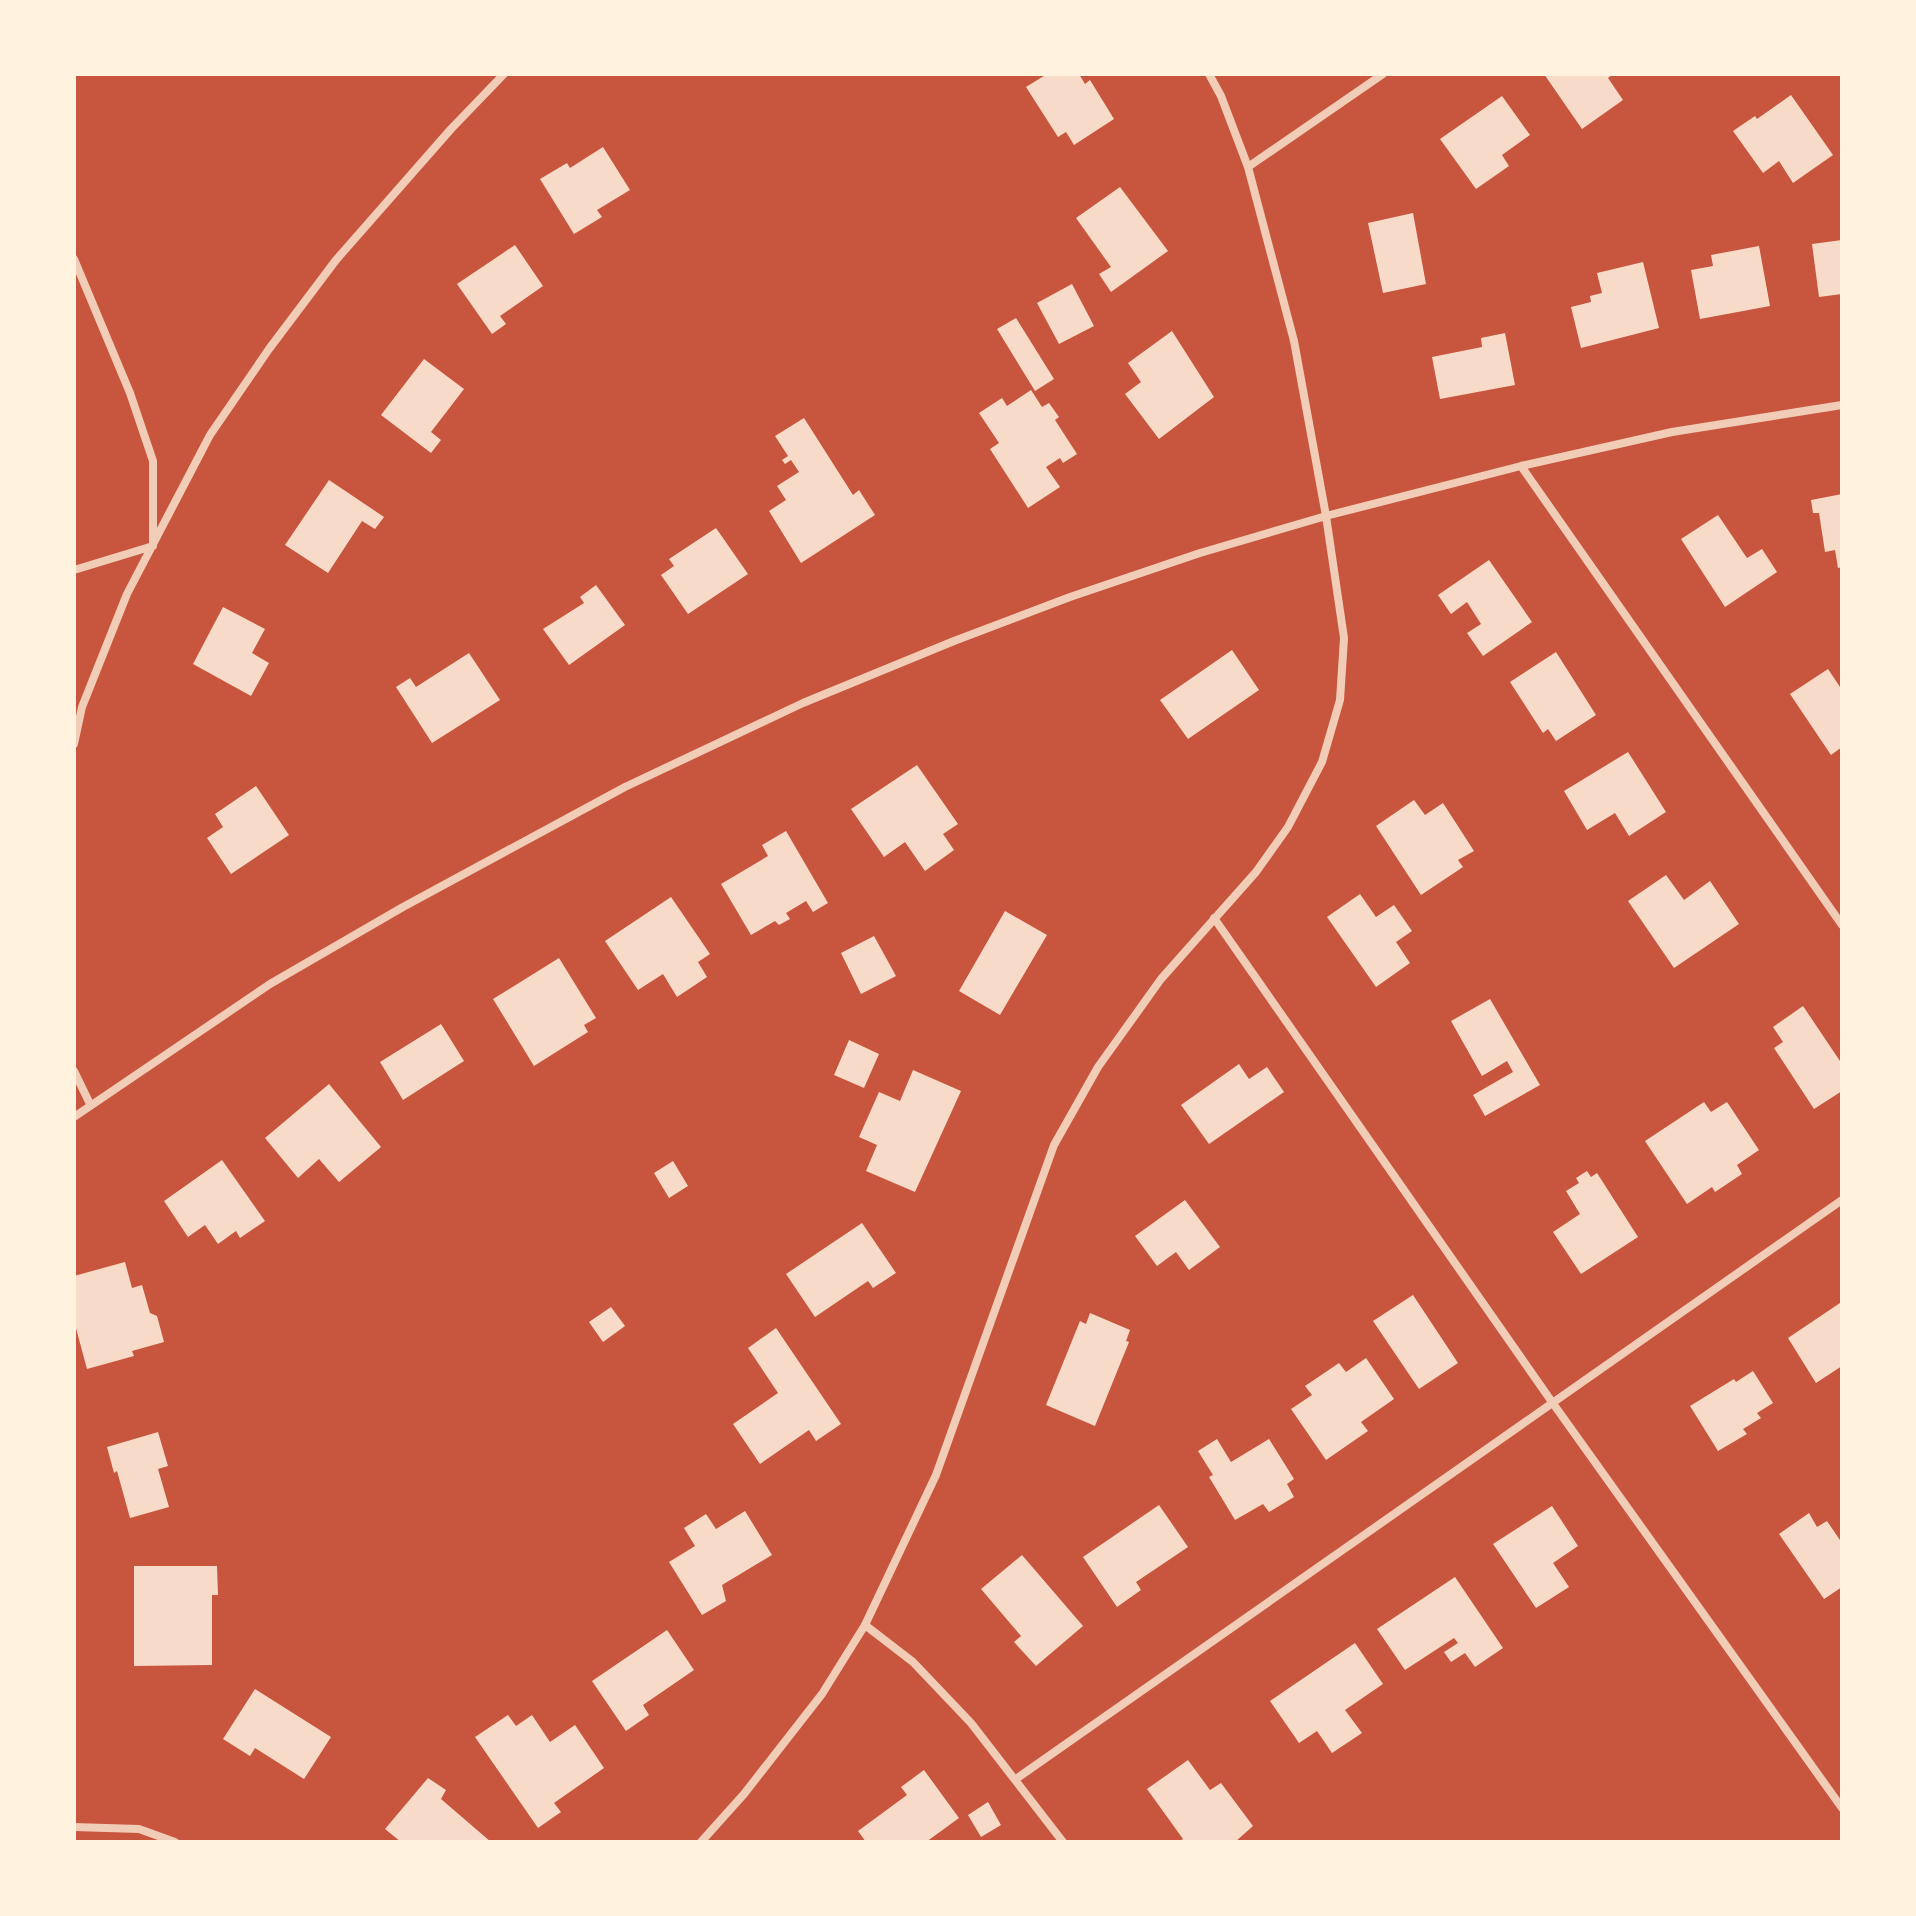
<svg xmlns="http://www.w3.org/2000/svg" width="1916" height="1916" viewBox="0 0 1916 1916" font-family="Mulish,sans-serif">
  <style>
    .building { fill: #f7dbc8 }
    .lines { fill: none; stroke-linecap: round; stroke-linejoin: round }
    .minor { stroke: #f1ccb7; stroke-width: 8 }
  </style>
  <rect width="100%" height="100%" fill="#c8553d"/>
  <path class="building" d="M1047 74H1079L1085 84 1090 80 1114 119 1074 145 1066 132 1058 137 1026 87Z
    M1544 74H1613L1608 78 1623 100 1582 129Z
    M1791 95 1833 155 1793 183 1779 161 1763 173 1733 131 1755 116 1757 119Z
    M1502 96 1530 135 1502 155 1509 166 1476 189 1440 139Z
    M603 147 630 190 597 210 602 217 574 234 540 179 567 163 570 168Z
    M1120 187 1168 251 1111 292 1099 274 1111 267 1076 218Z
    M1413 213 1426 284 1383 293 1368 223Z
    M1842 240V294L1819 297 1812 244Z
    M515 245 543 286 500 316 506 324 492 334 457 284Z
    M1759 246 1770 306 1700 319 1691 270 1713 266 1711 255Z
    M1643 262 1659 328 1581 348 1571 307 1591 302 1590 296 1602 293 1597 273Z
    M1072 284 1094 326 1059 344 1037 303Z
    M1016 318 1054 379 1035 391 997 329Z
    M1172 331 1214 397 1159 439 1125 394 1141 382 1128 363Z
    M1505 333 1515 385 1440 399 1432 357 1482 347 1481 338Z
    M424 359 464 389 431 432 441 440 431 453 381 415Z
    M1031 390 1042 407 1049 403 1059 417 1055 420 1077 454 1063 463 1060 458 1046 467 1060 487 1028 508 990 449 999 443 979 413 1002 398 1007 406Z
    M804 418 853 495 859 490 875 515 801 563 769 511 786 500 777 486 799 472 791 460 785 464 782 460 788 456 775 436Z
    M329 480 384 517 375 529 362 521 328 573 285 545Z
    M1842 494V567L1838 568 1835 550 1825 552 1819 513H1813L1811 500Z
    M1718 515 1747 558 1762 549 1777 572 1725 607 1681 539Z
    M716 528 748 574 688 614 661 575 674 566 669 559Z
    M1489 560 1532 622 1483 656 1467 633 1481 624 1467 602 1451 614 1438 595Z
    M596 585 625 625 569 665 543 629 584 603 580 597Z
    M223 607 265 629 252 653 269 663 251 696 193 664Z
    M1232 650 1259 690 1188 739 1160 700Z
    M1556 652 1596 715 1556 741 1548 729 1543 733 1510 682Z
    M469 653 500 700 432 743 396 687 410 678 416 687Z
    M1828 669 1842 690V747L1831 755 1790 694Z
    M1628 752 1666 812 1629 836 1615 813 1587 830 1564 791Z
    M917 765 958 824 943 834 954 850 925 871 905 842 884 857 851 809Z
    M256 786 289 835 231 874 207 838 223 827 215 814Z
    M1414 800 1425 815 1443 803 1474 851 1458 860 1463 867 1421 895 1376 826Z
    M786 831 828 903 813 912 806 901 786 913 790 919 779 925 775 921 751 935 721 884 768 856 762 845Z
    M1666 875 1684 900 1710 881 1739 924 1674 968 1628 901Z
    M1360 894 1376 917 1394 905 1412 931 1396 942 1410 963 1376 987 1327 917Z
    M671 897 710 954 698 962 707 977 677 997 663 974 638 990 605 941Z
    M1005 911 1047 935 1000 1015 959 991Z
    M874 936 896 976 861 994 841 953Z
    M559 958 596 1018 584 1025 588 1032 534 1066 493 999Z
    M1490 999 1540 1085 1485 1116 1473 1095 1513 1072 1507 1061 1482 1076 1451 1021Z
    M1803 1006 1842 1064V1091L1814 1109 1774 1048 1783 1042 1773 1027Z
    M441 1024 464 1061 403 1100 380 1062Z
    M849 1040 879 1054 864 1088 834 1075Z
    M1239 1064 1249 1079 1267 1067 1284 1092 1209 1144 1181 1105Z
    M913 1070 961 1091 915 1192 866 1171 877 1145 859 1137 879 1092 900 1101Z
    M329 1084 381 1147 339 1182 319 1159 298 1178 265 1138Z
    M1704 1102 1711 1112 1727 1102 1759 1150 1737 1165 1742 1174 1715 1192 1712 1187 1687 1204 1645 1141Z
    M222 1160 265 1221 240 1238 236 1231 218 1244 205 1225 188 1237 164 1201Z
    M673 1161 688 1186 669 1198 654 1173Z
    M1587 1171 1591 1177 1597 1173 1638 1237 1581 1274 1553 1232 1580 1214 1566 1191 1579 1183 1576 1178Z
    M1185 1200 1220 1247 1189 1270 1176 1252 1157 1266 1135 1236Z
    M862 1223 896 1273 873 1288 868 1281 815 1317 786 1274Z
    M125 1262 132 1288 142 1285 150 1313 157 1316 164 1342 132 1351 134 1356 87 1369 74 1321V1276Z
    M1413 1295 1458 1363 1419 1389 1373 1321Z
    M1840 1303 1842 1366 1816 1383 1788 1338Z
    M611 1307 625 1326 603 1342 589 1322Z
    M1090 1313 1130 1330 1126 1341 1129 1342 1095 1426 1046 1405 1080 1321 1086 1324Z
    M776 1328 841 1424 816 1441 809 1430 760 1464 733 1424 778 1393 748 1348Z
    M1366 1358 1394 1399 1361 1422 1368 1431 1326 1460 1291 1409 1312 1395 1305 1386 1339 1363 1346 1372Z
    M1753 1371 1773 1403 1757 1413 1761 1418 1743 1429 1747 1434 1718 1451 1690 1406 1734 1379 1736 1382Z
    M158 1432 168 1466 158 1469 169 1507 130 1518 117 1471 114 1473 107 1447Z
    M1217 1439 1231 1462 1269 1439 1294 1479 1287 1484 1294 1497 1269 1512 1263 1504 1235 1520 1209 1477 1213 1475 1198 1451Z
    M1159 1505 1188 1547 1136 1582 1141 1590 1117 1607 1083 1557Z
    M1552 1506 1578 1546 1553 1563 1569 1587 1536 1608 1493 1544Z
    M745 1511 772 1555 722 1585 726 1601 702 1615 669 1562 695 1546 684 1528 706 1514 716 1529Z
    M1809 1513 1817 1527 1827 1521 1842 1543V1587L1824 1599 1779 1534Z
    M1022 1555 1083 1626 1036 1666 1014 1642 1021 1636 981 1589Z
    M134 1566H217L218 1595H212V1665L134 1666Z
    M1455 1577 1503 1648 1475 1667 1465 1653 1451 1662 1444 1652 1458 1643 1454 1638 1405 1670 1377 1629Z
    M667 1630 694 1670 643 1705 649 1715 626 1731 592 1681Z
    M1355 1643 1383 1684 1345 1710 1362 1733 1332 1753 1317 1731 1299 1743 1270 1701Z
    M255 1689 331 1737 304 1779 255 1748 250 1756 223 1739Z
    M508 1715 516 1726 532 1715 550 1742 575 1725 604 1768 554 1803 561 1812 538 1828 475 1737Z
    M1188 1760 1210 1790 1221 1783 1253 1826 1235 1842H1179L1183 1839 1147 1789Z
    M924 1770 959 1818 926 1842H866L858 1831 907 1795 901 1787Z
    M428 1778 446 1790 441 1799 491 1842H401L385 1829Z
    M988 1802 1001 1825 981 1837 968 1815Z"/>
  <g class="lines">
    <path class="minor" d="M1248 167 1383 74
      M74 259 130 393 153 461V546L74 570
      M1521 466 1842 925
      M74 744 82 707 127 594 210 435 269 349 336 260 451 129 504 74
      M1214 918 1552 1402 1842 1808
      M74 1071 90 1104
      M74 1117 270 984 403 907 625 787 803 703 954 641 1070 597 1200 553 1326 516 1521 466 1672 432 1842 405
      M865 1625 913 1662 971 1723 1063 1842
      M1016 1779 1842 1200
      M74 1827 139 1829 175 1842
      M701 1842 744 1794 822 1694 865 1625 936 1475 1054 1145 1098 1067 1161 979 1256 872 1288 827 1322 762 1340 700 1344 638 1326 516 1294 341 1248 167 1221 96 1209 74"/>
  </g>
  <rect width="1916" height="1916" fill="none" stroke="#fff3e0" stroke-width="152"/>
</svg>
